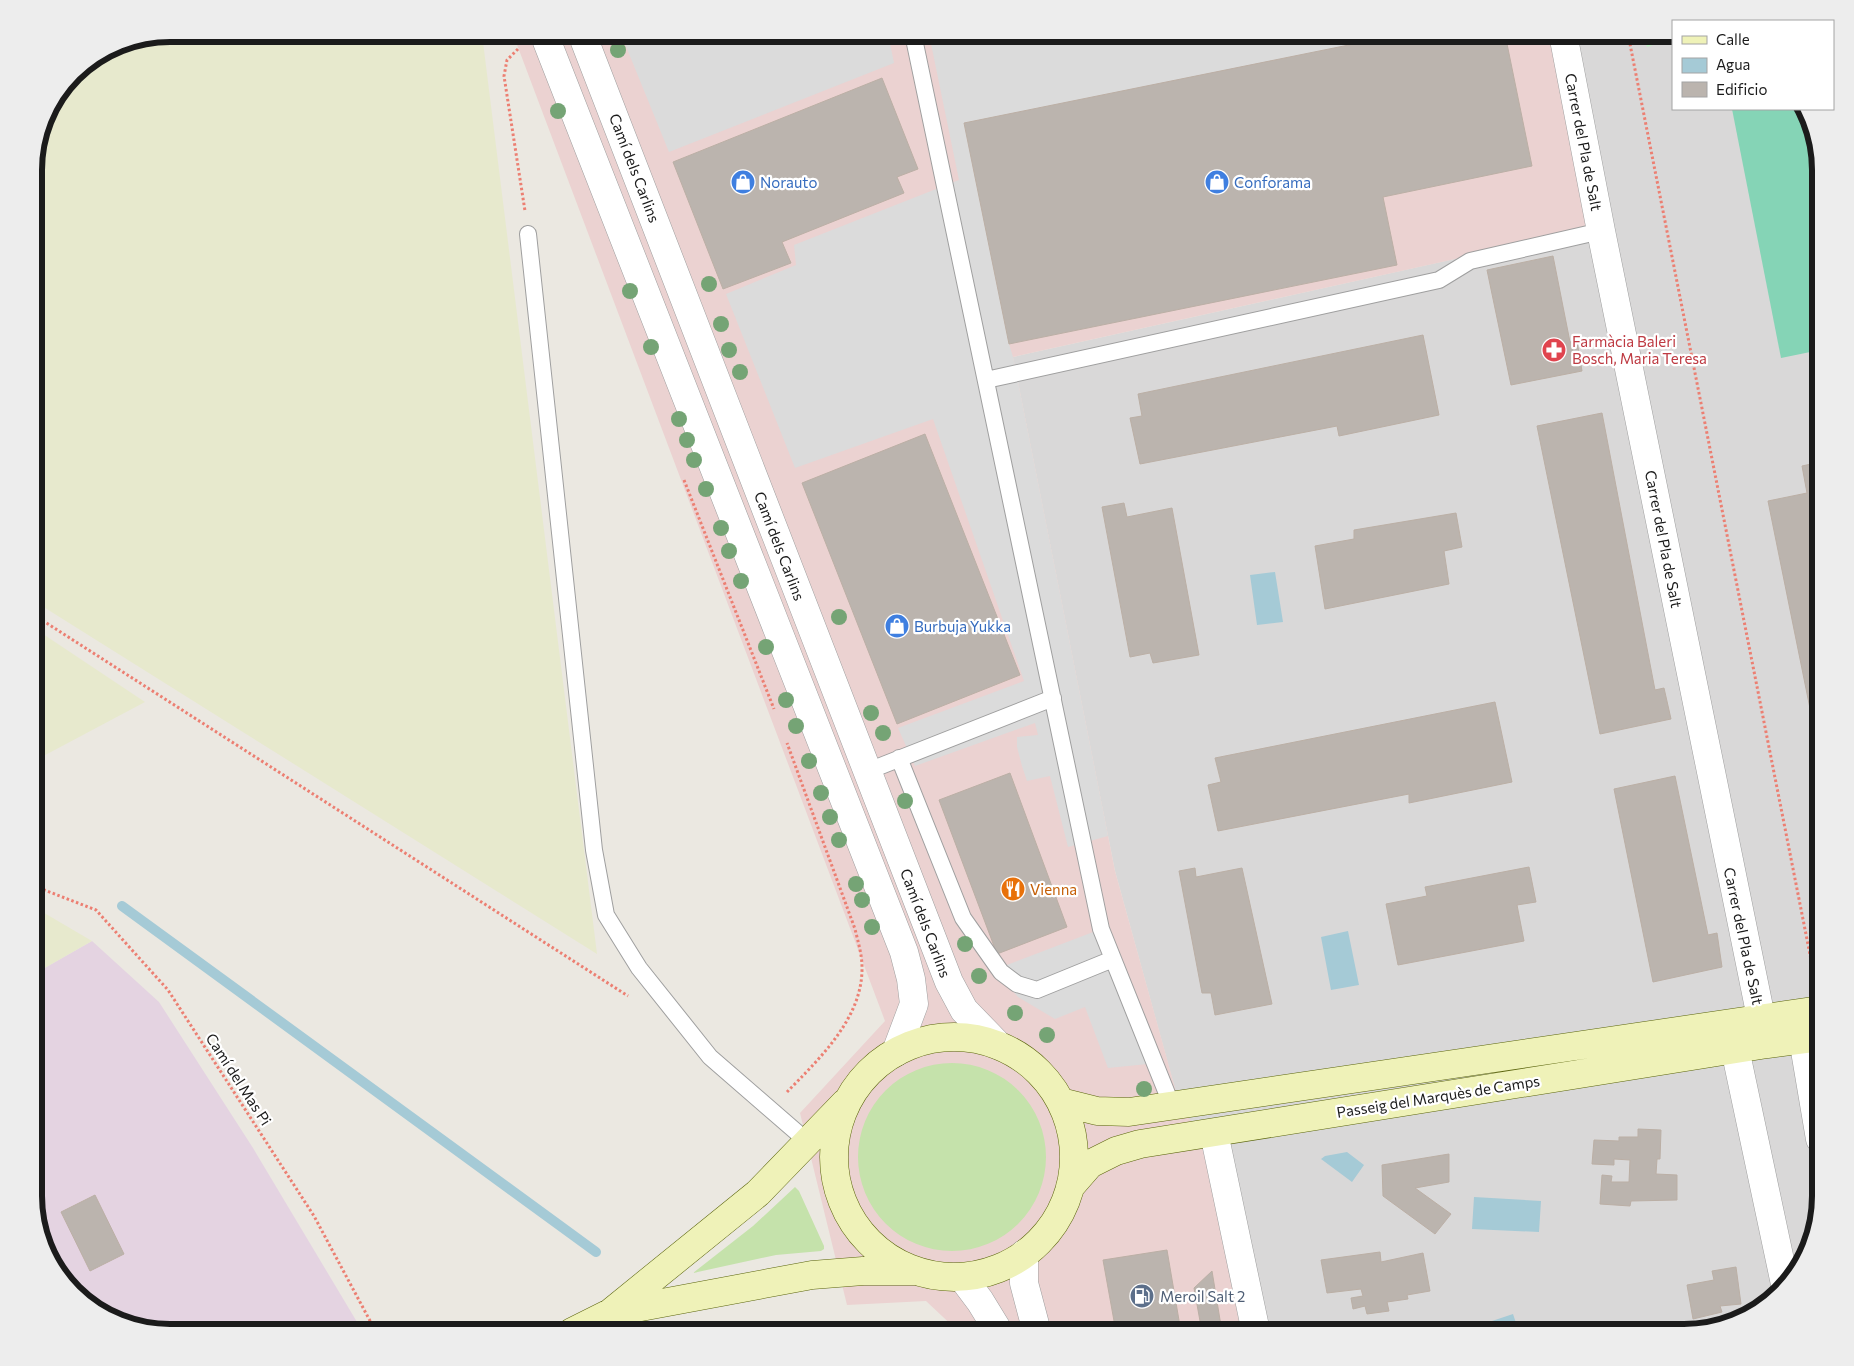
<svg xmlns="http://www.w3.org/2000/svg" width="1854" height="1366" viewBox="0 0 1854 1366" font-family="Commissioner,sans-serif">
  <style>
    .residential { fill: #d9d8d8 }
    .commercial { fill: #ebd2d1 }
    .industrial { fill: #e4d3e1 }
    .farmland { fill: #e7e9cd }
    .grass { fill: #c5e2ab }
    .park { fill: #c0f3c5 }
    .pitch { fill: #85d4b6 }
    .parking { fill: #dbdbdb }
    .water { fill: #a5cad6 }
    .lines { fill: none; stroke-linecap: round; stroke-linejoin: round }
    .stream { stroke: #a5cad6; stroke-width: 10 }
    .building { fill: #bbb4ae; stroke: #bbafa5 }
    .service-casing { stroke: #9f9f9f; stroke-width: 18 }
    .minor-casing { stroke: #9f9f9f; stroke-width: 29 }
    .tertiary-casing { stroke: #9f9f9f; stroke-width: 29 }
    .secondary-casing { stroke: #5b650e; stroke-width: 29 }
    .path { stroke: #ec7f72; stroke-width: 3; stroke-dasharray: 2.5 2.5; stroke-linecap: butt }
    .service { stroke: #fff; stroke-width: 16 }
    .minor { stroke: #fff; stroke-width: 28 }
    .tertiary { stroke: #fff; stroke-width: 28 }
    .secondary { stroke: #eff2b8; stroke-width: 28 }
    .tree { fill: #75a475 }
    .labels { text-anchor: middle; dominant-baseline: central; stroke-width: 4.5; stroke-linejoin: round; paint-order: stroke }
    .street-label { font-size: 15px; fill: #1b1b1b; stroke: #fff }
    .shop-label { font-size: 15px; fill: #366cbe; stroke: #fff; text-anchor: start }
    .health-label { font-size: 15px; fill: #be3a42; stroke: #fff; text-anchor: start }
    .food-label { font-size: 15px; fill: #c56008; stroke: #fff; text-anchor: start }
    .service-label { font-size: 15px; fill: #4e5e75; stroke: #fff; text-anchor: start }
    .rim { fill: none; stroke: #1b1b1b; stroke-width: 6 }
  </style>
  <rect width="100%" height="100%" fill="#ebe8e1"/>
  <path class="residential" d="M1556 34H1673V109H1805L1820 170V1196L1813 1240 1792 1279 1744 1318 1683 1332H1241L1203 1137 1180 1107 1115 871 1013 357 1594 228Z"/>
  <path class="commercial" d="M513 34H1556L1595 228 1013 357 1115 871 1180 1106 1203 1137 1241 1332H959L926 1301 847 1305 800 1113 885 1021Z"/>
  <path class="industrial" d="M92 941 159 1002 253 1148 363 1332H170L126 1325 87 1304 48 1256 34 1204V974Z"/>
  <path class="farmland" d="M171 34H482L597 954 34 601V161L48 110 80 68 118 44Z
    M34 628 145 702 34 761Z
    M34 907 92 941 34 974Z"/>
  <path class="grass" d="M858 1157a94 94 0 1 1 188 0a94 94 0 1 1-188 0Z
    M795 1187 799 1191 824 1246V1249L821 1251 776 1255 693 1273 753 1226Z"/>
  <path class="park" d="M1644 34H1673V38L1647 47Z"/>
  <path class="pitch" d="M1732 109 1806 110 1820 170V350L1781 358Z"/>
  <path class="parking" d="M621 34H888L894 63 669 152Z
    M929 34H1403L964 123 1009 344 1013 357 1108 836 1068 847 1050 776 1027 781 1022 766 1017 747V737L1038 735 1035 723 915 766 898 728 1024 681 933 419 795 468 726 294 796 265 794 245 959 180Z
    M1101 929 1148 1064 1108 1068 1085 1007 1055 1019 1018 997 994 970Z"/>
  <path class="water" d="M1275 572 1283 622 1257 625 1250 575Z
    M1348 931 1359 985 1331 990 1321 937Z
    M1347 1152 1364 1165 1352 1182 1321 1159 1325 1156Z
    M1474 1197 1541 1201 1539 1232 1472 1229Z
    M1513 1314 1518 1329 1508 1332H1479L1477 1326Z"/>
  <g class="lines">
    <path class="stream" d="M122 906 596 1252"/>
  </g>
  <path class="building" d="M1403 34H1505L1532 166 1383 197 1397 265 1009 344 964 123Z
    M882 78 918 169 897 177 904 193 782 242 791 263 723 289 673 162Z
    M1553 256 1570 342 1577 341 1582 371 1511 385 1487 270Z
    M1423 335 1439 415 1339 436 1337 426 1140 464 1130 418 1142 416 1138 394Z
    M1602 413 1655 690 1664 688 1671 719 1600 734 1537 426Z
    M925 434 1020 675 897 724 802 483Z
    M1820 462V742L1817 743 1768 501 1807 493 1802 466Z
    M1124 503 1127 517 1172 508 1199 655 1153 663 1150 653 1130 657 1102 507Z
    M1456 513 1462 547 1444 551 1449 584 1325 609 1315 546 1354 539V530Z
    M1495 702 1512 782 1409 803V794L1218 831 1208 785 1221 782 1215 758Z
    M1010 773 1067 927 997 954 939 800Z
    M1675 776 1708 935 1717 933 1722 967 1653 982 1614 789Z
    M1529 867 1536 902 1517 905 1524 941 1398 965 1386 904 1427 896 1425 887Z
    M1195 868 1196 877 1242 868 1272 1004 1215 1015 1211 993H1202L1179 871Z
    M1638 1129 1661 1130 1660 1159H1657L1656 1174 1677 1175V1200L1631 1201 1630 1206 1600 1204 1602 1175 1612 1176 1611 1182H1629L1630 1160 1614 1159V1165L1592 1164 1594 1140 1619 1141V1137H1638Z
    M1449 1154V1182L1415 1188 1451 1214 1435 1234 1383 1196 1382 1165Z
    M95 1195 124 1254 90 1271 61 1212Z
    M1167 1250 1181 1332H1116L1103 1260Z
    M1380 1252 1381 1262 1423 1253 1430 1291 1407 1295 1408 1299 1387 1302 1389 1311 1367 1314 1365 1306 1353 1309 1351 1298 1363 1296 1361 1289 1327 1293 1321 1260Z
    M1736 1267 1741 1304 1720 1306 1722 1312 1693 1319 1687 1285 1714 1280 1712 1271Z
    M1212 1271 1222 1332H1202L1194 1288Z
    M1623 1323 1626 1332H1590Z"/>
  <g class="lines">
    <defs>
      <path id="service" d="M913 34 1101 929 1172 1106
        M528 234 594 850 606 915 639 968 710 1057 808 1142
        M986 380 1439 280 1470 261 1601 231
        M899 758 963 918 1001 972 1017 984 1037 990 1113 959
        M868 771 1053 698"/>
      <path id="minor" d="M1563 34 1601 231 1766 1042
        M1803 1039 1820 1139
        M1735 1049 1785 1284
        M1214 1133 1256 1332"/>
      <path id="tertiary" d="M544 34 904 952 911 979 914 1004 896 1052
        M582 34 949 982 964 1010 998 1045
        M1024 1254V1283L1037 1332
        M962 1277 980 1301 999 1332"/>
      <path id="secondary" d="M834 1157a120 120 0 1 1 240 0a120 120 0 1 1-240 0Z
        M1061 1102 1097 1111 1129 1112 1820 1010
        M1070 1187 1090 1164 1116 1151 1140 1144 1767 1044 1820 1037
        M614 1312 812 1275 863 1271H912
        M572 1332 610 1313 758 1193 845 1103"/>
    </defs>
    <use href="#service" class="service-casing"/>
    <use href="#minor" class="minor-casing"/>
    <use href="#tertiary" class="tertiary-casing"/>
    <use href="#secondary" class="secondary-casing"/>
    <path class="path" d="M1628 34 1815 980
      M518 49 507 60 504 76 525 211
      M684 480 774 709
      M34 615 628 996
      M34 886 96 910 168 990 314 1216 376 1332
      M787 1092C819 1059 863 1018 862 967 862 954 858 942 855 929L787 743"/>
    <use href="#service" class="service"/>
    <use href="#minor" class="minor"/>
    <use href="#tertiary" class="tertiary"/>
    <use href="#secondary" class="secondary"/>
  </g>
  <g class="tree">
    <circle cx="618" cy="50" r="8"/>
    <circle cx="558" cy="111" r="8"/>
    <circle cx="709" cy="284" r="8"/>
    <circle cx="630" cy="291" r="8"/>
    <circle cx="721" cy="324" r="8"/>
    <circle cx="651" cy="347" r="8"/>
    <circle cx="729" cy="350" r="8"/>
    <circle cx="740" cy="372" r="8"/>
    <circle cx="679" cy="419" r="8"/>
    <circle cx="687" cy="440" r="8"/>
    <circle cx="694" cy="460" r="8"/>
    <circle cx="706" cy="489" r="8"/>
    <circle cx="721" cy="528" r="8"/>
    <circle cx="729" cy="551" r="8"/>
    <circle cx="741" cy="581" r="8"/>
    <circle cx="839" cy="617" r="8"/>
    <circle cx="766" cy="647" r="8"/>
    <circle cx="786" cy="700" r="8"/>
    <circle cx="871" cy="713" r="8"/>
    <circle cx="796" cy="726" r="8"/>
    <circle cx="883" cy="733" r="8"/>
    <circle cx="809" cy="761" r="8"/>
    <circle cx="821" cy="793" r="8"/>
    <circle cx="905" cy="801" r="8"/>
    <circle cx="830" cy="817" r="8"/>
    <circle cx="839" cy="840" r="8"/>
    <circle cx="856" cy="884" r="8"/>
    <circle cx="862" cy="900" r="8"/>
    <circle cx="872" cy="927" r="8"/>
    <circle cx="965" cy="944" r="8"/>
    <circle cx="979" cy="976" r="8"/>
    <circle cx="1015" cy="1013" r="8"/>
    <circle cx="1047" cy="1035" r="8"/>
    <circle cx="1144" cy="1089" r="8"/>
  </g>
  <defs>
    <symbol id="shop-disc" viewBox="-11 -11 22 22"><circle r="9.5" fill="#3f7fe0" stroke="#fff"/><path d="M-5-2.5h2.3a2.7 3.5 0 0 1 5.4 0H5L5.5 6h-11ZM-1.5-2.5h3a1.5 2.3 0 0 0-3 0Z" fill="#fff"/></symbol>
    <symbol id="pharmacy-disc" viewBox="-11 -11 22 22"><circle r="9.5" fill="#e0444e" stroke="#fff"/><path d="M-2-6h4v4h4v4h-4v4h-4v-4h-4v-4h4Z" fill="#fff"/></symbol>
    <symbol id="restaurant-disc" viewBox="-11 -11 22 22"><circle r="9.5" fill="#e8710a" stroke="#fff"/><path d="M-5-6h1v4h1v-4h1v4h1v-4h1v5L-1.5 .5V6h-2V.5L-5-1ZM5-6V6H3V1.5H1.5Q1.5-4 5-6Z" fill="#fff"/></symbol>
    <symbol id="fuel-disc" viewBox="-11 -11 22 22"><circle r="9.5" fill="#5c6f8a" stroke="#fff"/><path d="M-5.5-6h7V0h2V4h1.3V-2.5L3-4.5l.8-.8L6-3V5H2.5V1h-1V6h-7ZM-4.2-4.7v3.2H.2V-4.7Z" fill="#fff"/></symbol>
  </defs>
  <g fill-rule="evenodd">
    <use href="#shop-disc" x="729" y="168" width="28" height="28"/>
    <use href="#shop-disc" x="1203" y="168" width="28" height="28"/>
    <use href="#pharmacy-disc" x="1540" y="336" width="28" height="28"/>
    <use href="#shop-disc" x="883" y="612" width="28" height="28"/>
    <use href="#restaurant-disc" x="999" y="875" width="28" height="28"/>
    <use href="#fuel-disc" x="1128" y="1282" width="28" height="28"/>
  </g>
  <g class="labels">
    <g class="street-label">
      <text transform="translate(1584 142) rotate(79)">Carrer del Pla de Salt</text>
      <text transform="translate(635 168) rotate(69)">Camí dels Carlins</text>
      <text transform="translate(1664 539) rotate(79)">Carrer del Pla de Salt</text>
      <text transform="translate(780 546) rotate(69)">Camí dels Carlins</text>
      <text transform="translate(926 923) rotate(69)">Camí dels Carlins</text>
      <text transform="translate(1744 936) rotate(78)">Carrer del Pla de Salt</text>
      <text transform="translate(239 1079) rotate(57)">Camí del Mas Pi</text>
      <text transform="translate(1438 1096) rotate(-9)">Passeig del Marquès de Camps</text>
    </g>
    <g class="shop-label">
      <text x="760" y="182">Norauto</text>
      <text x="1234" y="182">Conforama</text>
      <text x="914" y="626">Burbuja Yukka</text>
    </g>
    <g class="health-label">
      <text x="1572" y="341">Farmàcia Baleri<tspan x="1572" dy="17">Bosch, Maria Teresa</tspan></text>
    </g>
    <g class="food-label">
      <text x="1030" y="889">Vienna</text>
    </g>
    <g class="service-label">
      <text x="1160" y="1296">Meroil Salt 2</text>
    </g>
  </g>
  <path d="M0 0H1854V1366H0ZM170 42H1684A128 128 0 0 1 1812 170V1196A128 128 0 0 1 1684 1324H170A128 128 0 0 1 42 1196V170A128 128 0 0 1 170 42Z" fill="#ededed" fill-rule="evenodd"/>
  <path class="rim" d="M170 42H1684A128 128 0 0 1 1812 170V1196A128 128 0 0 1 1684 1324H170A128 128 0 0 1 42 1196V170A128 128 0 0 1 170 42Z"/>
  <rect x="1672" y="20" width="162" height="90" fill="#ffffff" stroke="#a4a4a4"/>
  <rect x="1682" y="36" width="25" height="8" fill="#eff2b8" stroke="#a4a4a4"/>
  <text x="1716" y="45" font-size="15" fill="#1b1b1b">Calle</text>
  <rect x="1682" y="58" width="25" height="15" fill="#a5cad6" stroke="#a4a4a4"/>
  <text x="1716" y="70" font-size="15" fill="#1b1b1b">Agua</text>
  <rect x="1682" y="82" width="25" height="15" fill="#bbb4ae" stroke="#a4a4a4"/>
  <text x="1716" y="95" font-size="15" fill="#1b1b1b">Edificio</text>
</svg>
